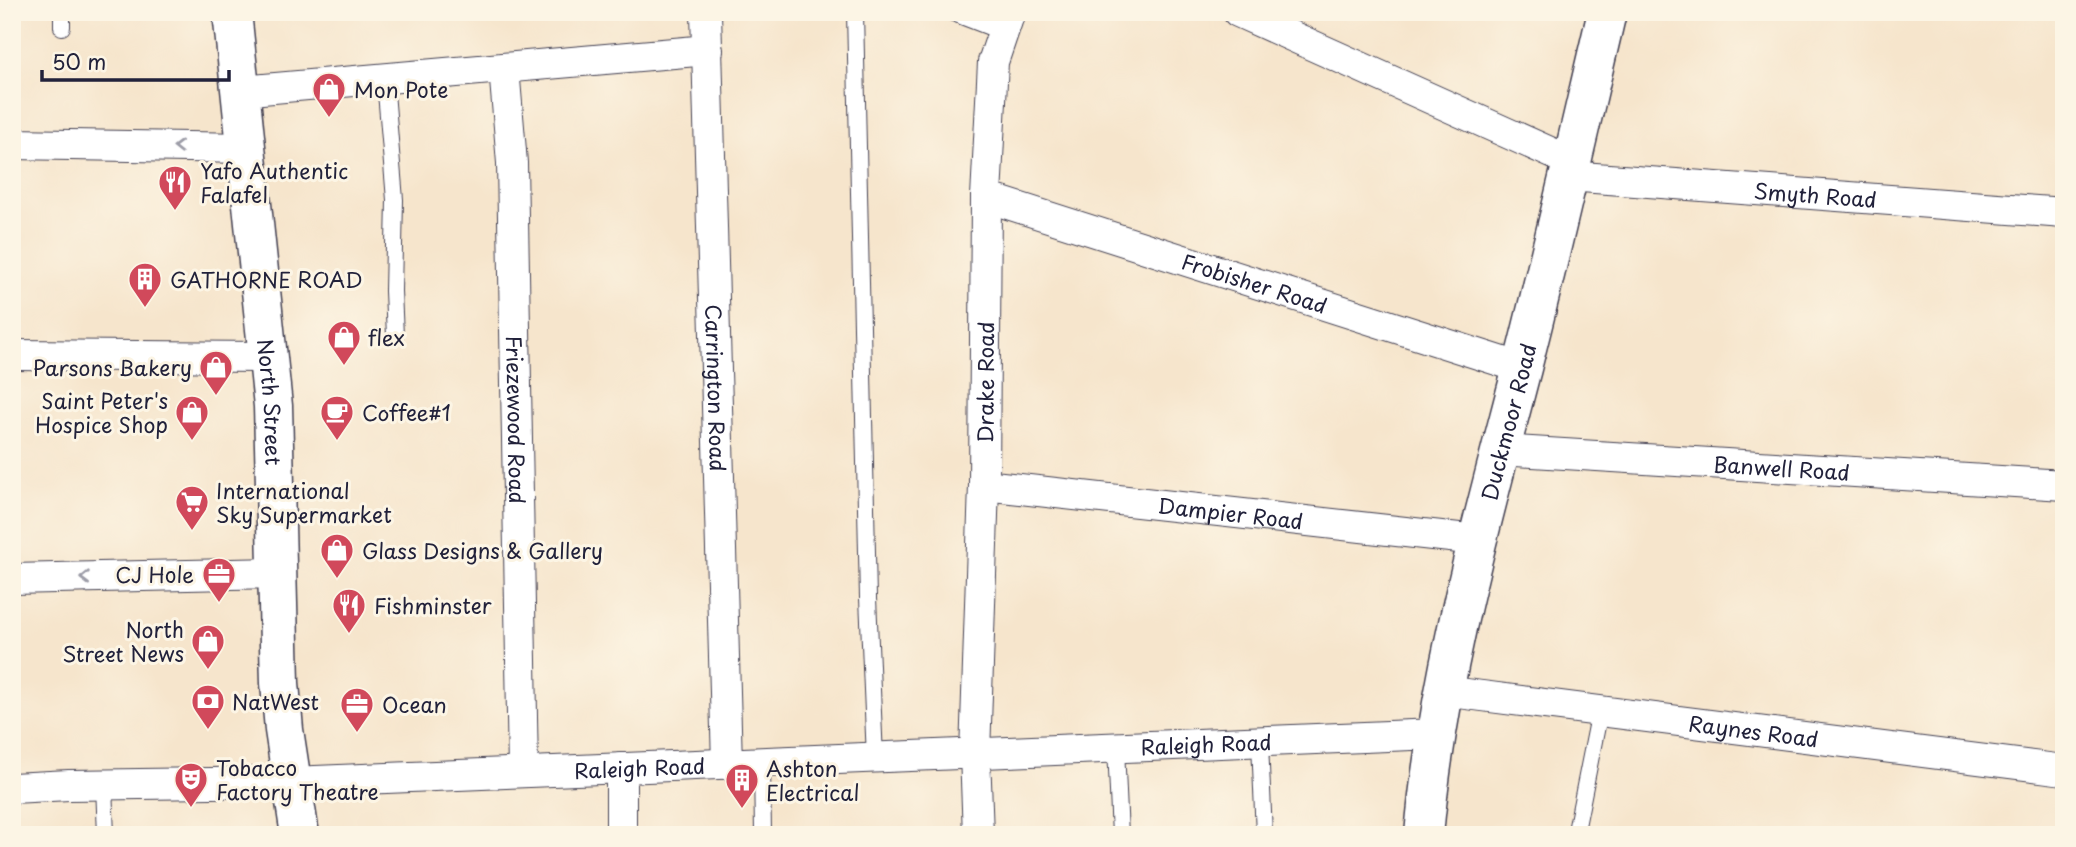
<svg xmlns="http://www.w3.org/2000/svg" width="2076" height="847" viewBox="0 0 2076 847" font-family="'Playpen Sans',sans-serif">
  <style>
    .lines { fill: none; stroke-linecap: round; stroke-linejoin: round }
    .lane-casing { stroke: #423f51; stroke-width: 18 }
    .street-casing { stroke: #423f51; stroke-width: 32 }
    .secondary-casing { stroke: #423f51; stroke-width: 41 }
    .lane { stroke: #fff; stroke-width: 16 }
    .street { stroke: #fff; stroke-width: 30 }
    .secondary { stroke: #fff; stroke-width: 38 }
    .oneway { stroke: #9c9ca7 }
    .labels { text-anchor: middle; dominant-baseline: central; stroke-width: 6; stroke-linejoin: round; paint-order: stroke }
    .poi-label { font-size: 21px; fill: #22223b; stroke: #fcf5e5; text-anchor: start }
    .street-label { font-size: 21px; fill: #22223b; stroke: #fcf5e5 }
  </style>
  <rect width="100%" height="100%" fill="#fcf5e5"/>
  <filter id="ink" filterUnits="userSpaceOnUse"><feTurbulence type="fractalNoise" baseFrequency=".0143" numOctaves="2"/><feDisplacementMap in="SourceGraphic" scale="14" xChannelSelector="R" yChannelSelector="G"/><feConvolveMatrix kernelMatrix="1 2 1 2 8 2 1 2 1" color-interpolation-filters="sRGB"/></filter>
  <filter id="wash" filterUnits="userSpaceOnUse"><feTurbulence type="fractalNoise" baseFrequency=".00686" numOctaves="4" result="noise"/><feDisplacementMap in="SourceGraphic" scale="28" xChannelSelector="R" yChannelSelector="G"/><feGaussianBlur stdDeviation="1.57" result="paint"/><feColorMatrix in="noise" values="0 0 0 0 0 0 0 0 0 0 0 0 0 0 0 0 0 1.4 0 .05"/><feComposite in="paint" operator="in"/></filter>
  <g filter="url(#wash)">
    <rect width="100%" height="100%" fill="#f6e5cc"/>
  </g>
  <g filter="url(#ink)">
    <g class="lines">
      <defs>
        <path id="lane" d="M855 12 868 598 875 758
          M951 12 1003 32
          M62 27V12
          M385 80 395 200 393 291 395 336
          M1260 743 1264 835
          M1116 748 1120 835
          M762 763 763 835
          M104 786 106 835
          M1576 831 1600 711"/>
        <g id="street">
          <path id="s1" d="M706 12 727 764"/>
          <path d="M1238 12 1572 162"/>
          <path id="s2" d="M504 68 512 163 523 771"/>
          <path d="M240 91 708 50"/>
          <path d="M12 144 247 148"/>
          <path id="s3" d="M1568 176 2064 213"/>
          <path id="s4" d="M986 197 1522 368"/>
          <path d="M12 355 268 357"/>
          <path id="s5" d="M1500 450 2064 485"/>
          <path id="s6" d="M984 485 1477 540"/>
          <path d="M12 579 276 573"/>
          <path id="s7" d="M1443 691 2064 770"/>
          <path d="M621 768V835"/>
          <path id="s8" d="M12 788 69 785 291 782 1436 734"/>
          <path id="s9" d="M978 835 975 754 984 485 986 197 993 62 1010 12"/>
        </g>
        <g id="secondary">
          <path id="s10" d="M232 12 273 406 280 683 284 730 300 835"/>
          <path id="s11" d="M1424 835C1438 676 1482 522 1522 368 1552 250 1579 131 1607 12"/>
        </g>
      </defs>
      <use href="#lane" class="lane-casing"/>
      <use href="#street" class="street-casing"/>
      <use href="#secondary" class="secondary-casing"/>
      <use href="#lane" class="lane"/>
      <use href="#street" class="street"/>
      <use href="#secondary" class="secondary"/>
    </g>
    <defs><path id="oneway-chevron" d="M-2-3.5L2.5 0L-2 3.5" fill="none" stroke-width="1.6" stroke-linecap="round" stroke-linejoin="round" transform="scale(1.75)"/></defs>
    <g class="oneway">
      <use href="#oneway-chevron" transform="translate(178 147) rotate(-179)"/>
      <use href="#oneway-chevron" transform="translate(85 578) rotate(179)"/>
    </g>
  </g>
  <defs>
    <symbol id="shop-pin" viewBox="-11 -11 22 30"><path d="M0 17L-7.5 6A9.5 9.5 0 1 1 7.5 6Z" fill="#d1495b" stroke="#fcf5e5"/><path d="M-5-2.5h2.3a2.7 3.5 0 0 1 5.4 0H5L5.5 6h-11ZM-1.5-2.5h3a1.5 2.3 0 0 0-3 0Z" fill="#fff"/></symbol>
    <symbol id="restaurant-pin" viewBox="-11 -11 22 30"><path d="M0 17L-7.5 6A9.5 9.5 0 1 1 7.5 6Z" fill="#d1495b" stroke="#fcf5e5"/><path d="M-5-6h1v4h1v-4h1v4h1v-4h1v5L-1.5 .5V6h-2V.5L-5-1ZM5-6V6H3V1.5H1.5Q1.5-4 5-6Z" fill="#fff"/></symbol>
    <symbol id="building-pin" viewBox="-11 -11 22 30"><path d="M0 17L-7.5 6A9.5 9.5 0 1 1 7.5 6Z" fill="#d1495b" stroke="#fcf5e5"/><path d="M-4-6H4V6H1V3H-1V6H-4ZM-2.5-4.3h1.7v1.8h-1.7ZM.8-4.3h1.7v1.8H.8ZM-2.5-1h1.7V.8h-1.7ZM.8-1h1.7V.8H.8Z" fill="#fff"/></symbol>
    <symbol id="cafe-pin" viewBox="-11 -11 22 30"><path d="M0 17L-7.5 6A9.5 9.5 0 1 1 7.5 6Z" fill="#d1495b" stroke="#fcf5e5"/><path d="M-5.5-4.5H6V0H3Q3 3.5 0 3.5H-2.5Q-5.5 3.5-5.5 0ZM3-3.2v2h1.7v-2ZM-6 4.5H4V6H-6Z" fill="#fff"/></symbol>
    <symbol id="supermarket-pin" viewBox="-11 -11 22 30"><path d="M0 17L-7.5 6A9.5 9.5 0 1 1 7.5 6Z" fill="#d1495b" stroke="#fcf5e5"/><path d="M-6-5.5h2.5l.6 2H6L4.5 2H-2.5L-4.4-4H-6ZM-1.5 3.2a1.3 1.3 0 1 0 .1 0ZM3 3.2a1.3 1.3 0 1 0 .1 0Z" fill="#fff"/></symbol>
    <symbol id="office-pin" viewBox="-11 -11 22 30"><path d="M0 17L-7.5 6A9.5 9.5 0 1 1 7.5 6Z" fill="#d1495b" stroke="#fcf5e5"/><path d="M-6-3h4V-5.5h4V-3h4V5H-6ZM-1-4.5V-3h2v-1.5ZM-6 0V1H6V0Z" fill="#fff"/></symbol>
    <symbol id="bank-pin" viewBox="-11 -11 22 30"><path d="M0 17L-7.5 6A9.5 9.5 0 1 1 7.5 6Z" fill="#d1495b" stroke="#fcf5e5"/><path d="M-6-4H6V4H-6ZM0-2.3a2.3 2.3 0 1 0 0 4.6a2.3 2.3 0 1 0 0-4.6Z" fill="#fff"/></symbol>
    <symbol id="theatre-pin" viewBox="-11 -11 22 30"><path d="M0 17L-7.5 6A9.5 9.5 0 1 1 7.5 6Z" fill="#d1495b" stroke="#fcf5e5"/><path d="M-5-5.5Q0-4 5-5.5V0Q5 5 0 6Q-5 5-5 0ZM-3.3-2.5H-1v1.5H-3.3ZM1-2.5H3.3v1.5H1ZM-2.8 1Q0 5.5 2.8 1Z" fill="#fff"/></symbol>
  </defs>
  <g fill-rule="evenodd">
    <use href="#shop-pin" x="310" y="70" width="38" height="52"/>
    <use href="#restaurant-pin" x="156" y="163" width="38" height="52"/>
    <use href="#building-pin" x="126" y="260" width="38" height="52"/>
    <use href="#shop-pin" x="325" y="318" width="38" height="52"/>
    <use href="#shop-pin" x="197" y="348" width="38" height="52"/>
    <use href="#shop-pin" x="173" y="393" width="38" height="52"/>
    <use href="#cafe-pin" x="318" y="393" width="38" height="52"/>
    <use href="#supermarket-pin" x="173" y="483" width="38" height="52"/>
    <use href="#shop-pin" x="318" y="531" width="38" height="52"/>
    <use href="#office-pin" x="200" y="555" width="38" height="52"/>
    <use href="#restaurant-pin" x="330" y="586" width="38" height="52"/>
    <use href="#shop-pin" x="189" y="622" width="38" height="52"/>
    <use href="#bank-pin" x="189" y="682" width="38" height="52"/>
    <use href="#office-pin" x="338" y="685" width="38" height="52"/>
    <use href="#theatre-pin" x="172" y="760" width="38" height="52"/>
    <use href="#building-pin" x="723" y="761" width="38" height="52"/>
  </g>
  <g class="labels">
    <g class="poi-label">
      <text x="354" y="89">Mon Pote</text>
      <text x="200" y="170">Yafo Authentic<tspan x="200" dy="24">Falafel</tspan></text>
      <text x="170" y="279">GATHORNE ROAD</text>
      <text x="368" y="337">flex</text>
      <text x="192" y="367" text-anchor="end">Parsons Bakery</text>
      <text x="168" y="400" text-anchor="end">Saint Peter's<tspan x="168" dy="24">Hospice Shop</tspan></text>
      <text x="362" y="412">Coffee#1</text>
      <text x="216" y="490">International<tspan x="216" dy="24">Sky Supermarket</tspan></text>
      <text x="362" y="550">Glass Designs &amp; Gallery</text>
      <text x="194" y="574" text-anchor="end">CJ Hole</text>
      <text x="374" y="605">Fishminster</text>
      <text x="184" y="629" text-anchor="end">North<tspan x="184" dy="24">Street News</tspan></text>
      <text x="232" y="701">NatWest</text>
      <text x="382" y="704">Ocean</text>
      <text x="216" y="767">Tobacco<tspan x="216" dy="24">Factory Theatre</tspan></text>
      <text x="766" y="768">Ashton<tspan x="766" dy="24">Electrical</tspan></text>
    </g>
    <g class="street-label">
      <text stroke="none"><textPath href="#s3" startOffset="248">Smyth Road</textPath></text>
      <text stroke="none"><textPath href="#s4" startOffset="282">Frobisher Road</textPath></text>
      <text stroke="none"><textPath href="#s9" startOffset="453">Drake Road</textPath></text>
      <text stroke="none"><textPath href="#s1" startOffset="376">Carrington Road</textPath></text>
      <text stroke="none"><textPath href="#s10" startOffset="392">North Street</textPath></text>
      <text stroke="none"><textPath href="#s2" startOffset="352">Friezewood Road</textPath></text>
      <text stroke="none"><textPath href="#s11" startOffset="422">Duckmoor Road</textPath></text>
      <text stroke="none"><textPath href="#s5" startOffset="282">Banwell Road</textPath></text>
      <text stroke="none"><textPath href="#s6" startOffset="248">Dampier Road</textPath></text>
      <text stroke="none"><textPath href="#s7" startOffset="313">Raynes Road</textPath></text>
      <text stroke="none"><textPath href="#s8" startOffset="1195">Raleigh Road</textPath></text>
      <text stroke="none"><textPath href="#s8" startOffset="628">Raleigh Road</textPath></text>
    </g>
  </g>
  <rect width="2076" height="847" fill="none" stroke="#fcf5e5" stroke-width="42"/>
  <path d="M42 70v10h187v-10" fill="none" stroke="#22223b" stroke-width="3.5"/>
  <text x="52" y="70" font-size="21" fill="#22223b" stroke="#fcf5e5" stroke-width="5" paint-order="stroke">50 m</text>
</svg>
